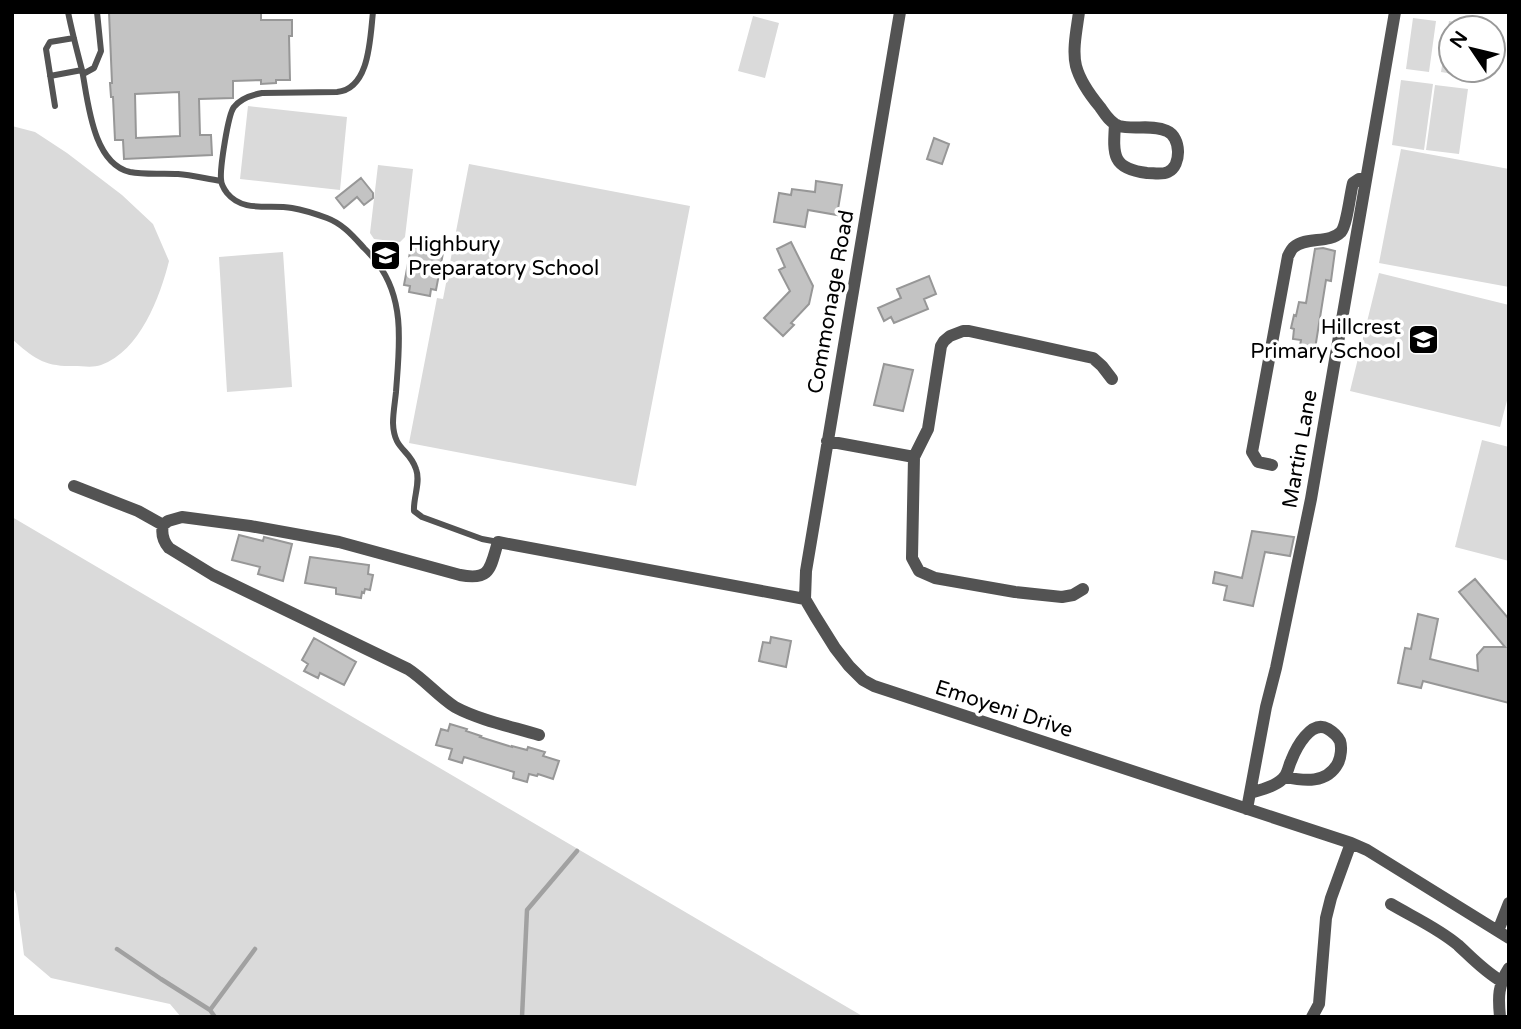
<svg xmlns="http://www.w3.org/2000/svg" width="1521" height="1029" viewBox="0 0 1521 1029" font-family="'Varela Round',sans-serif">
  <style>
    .green { fill: #dadada }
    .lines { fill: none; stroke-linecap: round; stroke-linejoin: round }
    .stream { stroke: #a1a1a1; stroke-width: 4.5 }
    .building { fill: #c3c3c3; stroke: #979797; stroke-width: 2; fill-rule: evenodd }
    .service { stroke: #535353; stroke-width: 6 }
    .minor { stroke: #535353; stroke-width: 12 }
    .labels { text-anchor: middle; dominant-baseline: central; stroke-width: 7; stroke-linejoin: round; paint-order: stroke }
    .poi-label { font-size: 21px; fill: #000; stroke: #fff; text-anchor: start }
    .street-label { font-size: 21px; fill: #000; stroke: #fff }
  </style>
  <rect width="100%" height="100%" fill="#fff"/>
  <path class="green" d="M753 16 779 23 765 78 738 71Z
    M1413 18 1436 21 1429 72 1406 69Z
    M1449 21 1472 24 1471 28H1451V70H1466L1465 76 1441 72Z
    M1401 80 1433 84 1424 150 1392 145Z
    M1435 85 1468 89 1459 154 1426 150Z
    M248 106 347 117 340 190 240 179Z
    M12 126 35 132 67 153 122 195 153 224 169 261C160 297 140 351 101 365 93 368 82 366 74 366 45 367 33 358 12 339Z
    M1401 149 1509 169V287L1379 263Z
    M469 164 690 206 636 486 409 443 437 298 443 299Z
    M378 165 413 169 405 237 400 242 374 239 370 233Z
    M283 252 292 387 227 392 219 257Z
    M1379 273 1509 305V393L1500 427 1350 391Z
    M1482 440 1509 447V561L1455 547Z
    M12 517 864 1017H181L170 1004 51 978 24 955 16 894 12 885Z"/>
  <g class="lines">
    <path class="stream" d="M117 949 161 979 210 1010 215 1017
      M210 1010 255 949
      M522 1017 527 910 577 851"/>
  </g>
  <path class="building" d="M109 12H261V20H292V36H289L290 80H276V83L261 84V80L233 81V98L199 99 200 135H211L212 155 124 159 123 140H115L113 97H111L110 83H112ZM179 92 180 136 136 138 135 94Z
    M934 138 949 144 942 164 927 159Z
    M361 178 373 193V198L364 205 357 197 344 208 336 198Z
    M816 181 842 185 837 215 808 210 805 227 774 222 779 193 791 195 792 189 815 192Z
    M417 242 438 246 437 252 443 253 436 290 431 289 430 296 409 292 410 286 404 285 411 247 416 248Z
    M791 242 813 286 809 304 791 323 794 325 783 336 764 318 790 291 779 270 785 267 777 249Z
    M1323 248 1335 251 1331 281 1326 280 1315 349 1300 346 1301 340 1293 339 1294 329 1291 328 1294 315 1296 316 1299 302 1306 303 1315 249Z
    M929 276 936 294 924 299 928 309 894 323 891 317 884 321 878 308 901 298 897 289Z
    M884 364 913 370 903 411 874 405Z
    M1252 531 1294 537 1290 556 1265 552 1253 606 1224 600 1227 586 1213 583 1215 572 1242 578Z
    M239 535 263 541 264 537 292 544 283 581 258 574 260 567 232 560Z
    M310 557 369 565 368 574 373 575 370 590 365 589 364 593 362 592 361 598 336 594V588L305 583Z
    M1475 579 1509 619V703L1423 681 1421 688 1398 683 1405 648 1411 649 1418 614 1438 619 1430 659 1478 671 1477 655 1484 647H1505L1459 592Z
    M771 637 791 641 786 667 759 661 763 642 770 643Z
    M314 638 356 662 344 685 320 673 318 678 304 671 308 664 302 660Z
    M450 724 467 729 466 731 481 736 480 737 512 747V746L527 750 528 747 545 752 543 756 559 761 553 779 538 774 537 776 529 774 527 782 513 778 514 772 464 757 462 763 449 759 452 749 436 745 441 729 448 731Z"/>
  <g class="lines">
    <path class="service" d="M68 12C72 32 77 51 82 70 88 100 92 163 130 172 145 175 162 173 178 174 192 175 207 179 221 181
      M373 12C370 38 370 89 337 92L262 93C251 95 241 98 234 107 228 114 220 168 221 179 221 184 224 189 227 193 243 213 270 204 292 208 304 210 316 214 327 218 343 224 353 236 364 248 369 253 374 258 378 264 406 301 399 349 396 392 395 402 393 413 393 423 394 451 409 448 416 469 421 482 413 498 414 511L422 517 482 539 498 542
      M83 74 94 68 101 51 97 12
      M50 76 82 70
      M55 106 46 49 50 42 74 38"/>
    <path class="minor" d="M900 12 806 571 805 599 815 616 835 648 849 666 863 680 874 686 1351 843 1367 850 1509 938
      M1079 12C1077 28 1072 50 1076 66 1080 81 1090 95 1100 107 1105 114 1110 123 1119 126 1134 130 1152 124 1167 131 1181 137 1182 165 1168 172 1162 175 1154 173 1147 173 1112 169 1113 155 1115 124
      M827 441 914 457 928 429 941 346 944 341 950 336 963 331H969L1093 358 1102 366 1112 379
      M914 457 912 558 919 571 935 578 1015 592 1062 597 1073 595 1083 589
      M1272 465 1258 462 1252 452 1288 256C1290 253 1291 249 1294 247 1306 236 1329 244 1341 232 1347 225 1350 194 1353 183L1359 179H1366
      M74 486 138 511 163 525
      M539 735C513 727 479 720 455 707 438 696 425 680 408 669L213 575 169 548C163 541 161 534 163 525L168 521 182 517 250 526 339 542 460 575C491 581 490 568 498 542L805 599
      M1251 793C1262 789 1278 786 1285 776 1288 772 1289 765 1291 761 1296 748 1311 719 1328 729 1333 732 1338 737 1340 741 1342 747 1341 757 1338 763 1327 784 1304 781 1285 777
      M1247 809 1266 707 1276 668 1311 499 1395 12
      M1391 904C1413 917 1438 928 1458 945 1472 958 1484 971 1501 981
      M1498 931 1509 903
      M1312 1017 1319 1004 1326 918 1331 898 1351 843
      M1500 1017C1498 997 1498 985 1509 968"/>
  </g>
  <defs>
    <symbol id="school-square" viewBox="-11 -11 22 22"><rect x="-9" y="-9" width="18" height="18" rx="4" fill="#000" stroke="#fff"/><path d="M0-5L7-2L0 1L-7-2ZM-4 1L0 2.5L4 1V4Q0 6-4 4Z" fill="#fff"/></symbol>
  </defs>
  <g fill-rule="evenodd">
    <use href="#school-square" x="368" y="238" width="35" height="35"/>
    <use href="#school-square" x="1406" y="322" width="35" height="35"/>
  </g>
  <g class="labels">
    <g class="poi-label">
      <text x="408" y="244">Highbury<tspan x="408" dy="24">Preparatory School</tspan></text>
      <text x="1401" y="327" text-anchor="end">Hillcrest<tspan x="1401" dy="24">Primary School</tspan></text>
    </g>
    <g class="street-label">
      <text transform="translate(831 302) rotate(-80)">Commonage Road</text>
      <text transform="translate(1300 449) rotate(-80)">Martin Lane</text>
      <text transform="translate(1004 709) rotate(18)">Emoyeni Drive</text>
    </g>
  </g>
  <rect width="1521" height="1029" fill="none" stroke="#000000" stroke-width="28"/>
  <g transform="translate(1472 49) rotate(305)"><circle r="33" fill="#ffffff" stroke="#999999" stroke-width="2"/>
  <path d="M0-5L12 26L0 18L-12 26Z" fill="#000000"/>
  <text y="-10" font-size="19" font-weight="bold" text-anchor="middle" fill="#000000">N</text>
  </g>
</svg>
